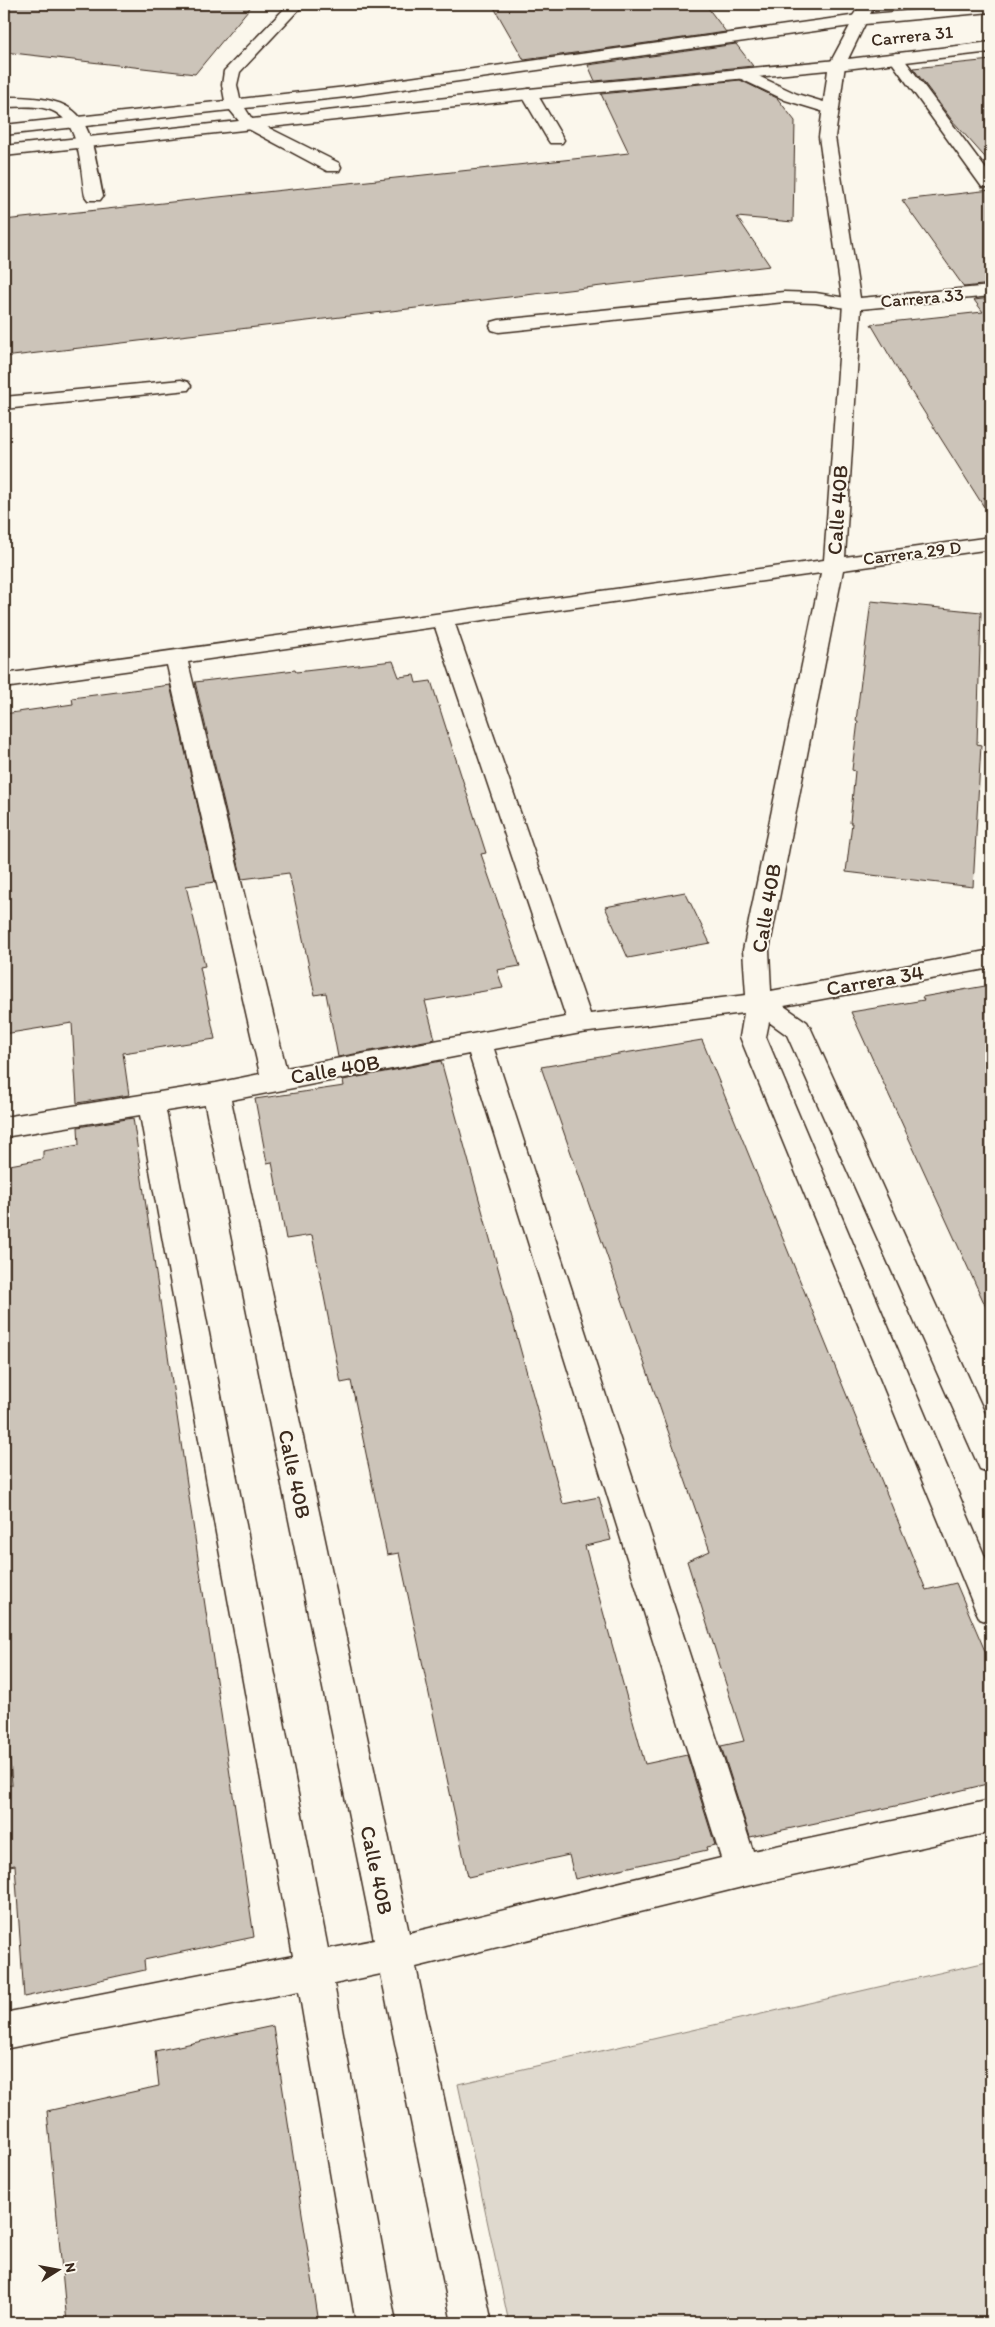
<svg xmlns="http://www.w3.org/2000/svg" width="995" height="2327" viewBox="0 0 995 2327" font-family="Itim,sans-serif">
  <style>
    .green { fill: #dfd9ce; stroke: #8d8276 }
    .building { fill: #ccc4b9; stroke: #3b2a1e }
    .lines { fill: none; stroke-linecap: round; stroke-linejoin: round }
    .lane-casing { stroke: #3b2a1e; stroke-width: 3 }
    .street-casing { stroke: #3b2a1e; stroke-width: 3 }
    .secondary-casing { stroke: #3b2a1e; stroke-width: 3 }
    .lane { fill: #fbf7ec; fill-rule: evenodd }
    .street { fill: #fbf7ec; fill-rule: evenodd }
    .secondary { fill: #fbf7ec; fill-rule: evenodd }
    .labels { text-anchor: middle; dominant-baseline: central; stroke-width: 4; stroke-linejoin: round; paint-order: stroke }
    .far-street-label { font-size: 18px; fill: #3b2a1e; stroke: #fbf7ec }
    .street-label { font-size: 21px; fill: #3b2a1e; stroke: #fbf7ec }
  </style>
  <rect width="100%" height="100%" fill="#fbf7ec"/>
  <filter id="ink" filterUnits="userSpaceOnUse"><feTurbulence type="fractalNoise" baseFrequency=".02" numOctaves="2"/><feDisplacementMap in="SourceGraphic" scale="10" xChannelSelector="R" yChannelSelector="G"/><feConvolveMatrix kernelMatrix="1 2 1 2 8 2 1 2 1" color-interpolation-filters="sRGB"/></filter>
  <g filter="url(#ink)">
    <path class="green" d="M991 1961V2323H509L458 2084Z"/>
    <path class="building" d="M4 4H253L195 74 4 52Z
      M492 4H705L726 32 524 60Z
      M736 44 753 66 595 81 588 65Z
      M991 60V164L951 119 913 68Z
      M740 80 777 98 795 121 793 222 737 217 770 266 4 357V220L629 153 601 94Z
      M991 190V284L964 287 902 200Z
      M991 298V507L984 497V507L902 377 871 324 983 312 974 300Z
      M871 601 981 612 977 744 981 745 973 887 846 872 852 823H850L855 771 852 770 858 721H856Z
      M393 661 399 677 414 675 416 683 431 681 486 853 481 854 520 966 497 970 503 988 425 1001 435 1039 338 1057 326 993 315 995 289 873 242 879 195 682 295 670 296 672Z
      M170 685 215 882 186 886 205 966 200 967 215 1039 123 1053 129 1095 77 1103 72 1023 4 1034V714L73 704 72 698Z
      M685 892 710 943 628 958 605 907Z
      M991 985V1318L851 1012 924 1000 922 997Z
      M702 1040 926 1590 956 1583 991 1665V1783L905 1804 750 1837 721 1746 744 1741 687 1561 710 1551 541 1067Z
      M441 1061 563 1504 599 1497 611 1540 585 1546 645 1764 687 1755 715 1845 706 1847 707 1850 575 1879 569 1855 468 1877 399 1553 387 1555 351 1381 341 1383 312 1235 286 1239 272 1162 267 1163 255 1099 344 1086 343 1080Z
      M133 1118 254 1937 144 1960 145 1970 24 1997 15 1865 4 1867V1786L12 1785 4 1683V1166L43 1159V1151L79 1145 78 1127Z
      M273 2026 319 2323H67L47 2111 159 2086 155 2051Z"/>
    <g class="lines">
      <defs>
        <path id="lane" d="M896 53 901 55 991 176V187H982L891 61 888 58 891 55Z
          M743 69 797 94 837 106 839 109 837 112 831 114 785 100 737 77 735 74 737 71Z
          M529 89 535 91 537 94 564 140 562 143H550L548 140 521 94 523 91Z
          M4 97C91 96 88 121 103 196L100 200H88L85 196C80 168 81 117 47 109 33 105 18 107 4 107Z
          M249 118 339 163 341 167 339 171H327L243 126 241 123 243 120Z
          M784 292 816 293 858 300 861 304 858 308 852 309 816 303 784 302 499 332 492 330 490 326 492 322 499 320Z
          M181 380 188 382 191 386 188 390 4 409V397Z"/>
        <path id="street" d="M289 4H304L240 72 237 85 240 99 346 87 858 15 863 17 866 20 858 25 346 97 245 108 252 119 529 89 837 60 843 62 845 65 835 137 860 298 991 286V296L861 309 845 557 991 537V549L843 570 769 950 771 991 991 950V968L784 1006 807 1022 811 1029 991 1427V1473L980 1469 976 1460 787 1035 769 1022 766 1037 991 1571V1623L980 1619 975 1609 740 1037 744 1013 581 1033 494 1049 753 1851 991 1800V1832L742 1887 416 1967 492 2323H452L381 1974 334 1984 396 2323H356L299 1991 4 2049V2013L293 1956 140 1115 4 1137V1117L216 1083 260 1074 167 665 4 688V674L824 560 843 304 819 137 828 70 529 99 4 156V146L239 121 230 110 4 135V125L225 101 222 85 224 71ZM821 573 743 950 746 995 590 1014 455 624ZM435 627 566 1017 286 1068 188 662ZM469 1054 721 1858 409 1933 231 1100ZM205 1105 374 1940 328 1949 166 1111Z"/>
        <path id="secondary" d="M861 4H875L870 14 988 4H991V12L865 24 848 59 991 42V52L837 70 831 68 829 65 852 22 850 20Z"/>
      </defs>
      <use href="#lane" class="lane-casing"/>
      <use href="#street" class="street-casing"/>
      <use href="#secondary" class="secondary-casing"/>
      <use href="#lane" class="lane"/>
      <use href="#street" class="street"/>
      <use href="#secondary" class="secondary"/>
    </g>
  </g>
  <g class="labels">
    <g class="far-street-label">
      <text transform="translate(912 36) rotate(-6)">Carrera 31</text>
      <text transform="translate(922 298) rotate(-5)">Carrera 33</text>
      <text transform="translate(912 553) rotate(-7)">Carrera 29 D</text>
    </g>
    <g class="street-label">
      <text transform="translate(837 510) rotate(-86)">Calle 40B</text>
      <text transform="translate(766 908) rotate(-80)">Calle 40B</text>
      <text transform="translate(875 980) rotate(-10)">Carrera 34</text>
      <text transform="translate(335 1069) rotate(-10)">Calle 40B</text>
      <text transform="translate(295 1474) rotate(78)">Calle 40B</text>
      <text transform="translate(377 1870) rotate(78)">Calle 40B</text>
    </g>
  </g>
  <rect width="995" height="2327" fill="none" stroke="#fbf7ec" stroke-width="20"/>
  <rect x="10" y="10" width="975" height="2307" fill="none" stroke="#3b2a1e" stroke-width="2" filter="url(#ink)"/>
  <g transform="translate(58 2270) rotate(79)" stroke="#fbf7ec" stroke-width="4" paint-order="stroke">
  <path d="M0-4L9 19L0 12L-9 19Z" fill="#3b2a1e"/>
  <text y="-8" font-size="14" font-weight="bold" text-anchor="middle" fill="#3b2a1e">N</text>
  </g>
</svg>
